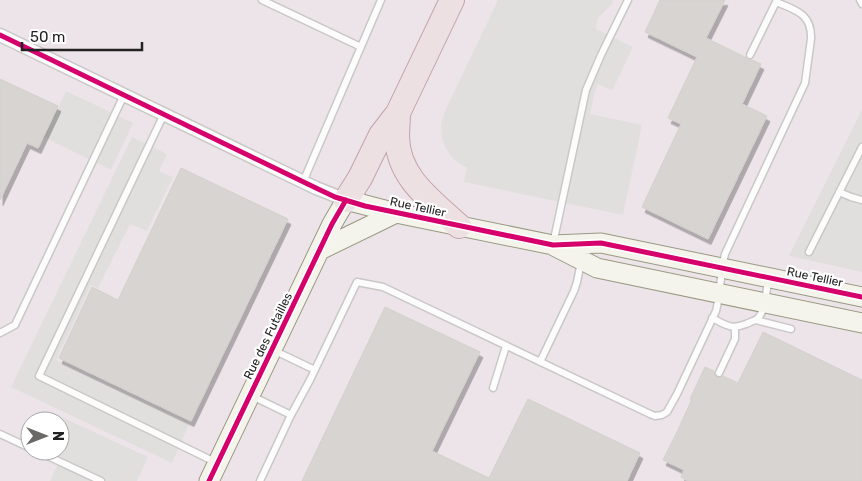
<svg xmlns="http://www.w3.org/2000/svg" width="862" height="481" viewBox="0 0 862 481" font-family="Rubik,sans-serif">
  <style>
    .industrial { fill: #ede4e9; fill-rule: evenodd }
    .parking { fill: #e0dfde }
    .building { fill: #d7d4d2; stroke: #d3d0cc; filter: url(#shadow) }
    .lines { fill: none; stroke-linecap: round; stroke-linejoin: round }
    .lane-casing { stroke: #c9c8c7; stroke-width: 9 }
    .street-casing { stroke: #c9c8c7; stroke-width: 15 }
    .secondary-casing { stroke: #999a82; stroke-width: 21 }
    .highway-casing { stroke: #c5a2ac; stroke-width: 26 }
    .lane { stroke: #fdfcfc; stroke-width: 6 }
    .street { stroke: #fdfcfc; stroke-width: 12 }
    .secondary { stroke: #f4f4ed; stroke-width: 19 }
    .highway { stroke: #ece0e2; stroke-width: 24 }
    .cycleway-casing { stroke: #fff; stroke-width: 8 }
    .cycleway { stroke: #d6006c; stroke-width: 5 }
    .labels { text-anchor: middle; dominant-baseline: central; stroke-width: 4.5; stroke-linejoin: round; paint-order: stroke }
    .street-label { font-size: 12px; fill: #222; stroke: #fff }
  </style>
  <defs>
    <filter id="shadow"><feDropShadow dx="3" dy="5.5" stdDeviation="0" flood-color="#0004"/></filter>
  </defs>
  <rect width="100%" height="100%" fill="#f0eeeb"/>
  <path class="industrial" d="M0 0H862V481H0ZM30 421H60V451H30Z"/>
  <path class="parking" d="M498 0H613L612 4 598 18 596 29 633 47 612 91 598 84 595 91 590 114 642 125 623 215 464 182 467 168 454 160 446 149 442 138 441 124 445 111Z
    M66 91 133 123 111 170 44 137Z
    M862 110V272L789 256Z
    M132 137 167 154 159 171 173 177 147 231 130 224 98 288 91 285 56 360 189 424 172 463 11 387Z
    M57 415 148 457 137 481H50L61 457 48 451H60V421H54Z"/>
  <path class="building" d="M660 0H725L706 38 745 57 748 60H752L761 64 742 104 767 116 708 239 642 207 681 124 668 118 697 57 645 32Z
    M0 79 58 106 38 148 27 143 0 200Z
    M181 168 288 219 191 421 59 358 92 287 118 300Z
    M385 307 480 352 432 451 489 478 528 399 640 453 627 481H302Z
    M763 332 862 380V481H688L681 477 684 470 663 460 677 432 692 399H690L705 367 714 371 715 375 717 378H720L723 376 738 383Z"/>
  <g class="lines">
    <defs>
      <path id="lane" d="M262 0 361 47
        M860 0 862 4
        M750 55 777 0
        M164 114 39 376 217 463
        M303 182 381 0
        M839 192 851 197 862 200
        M553 244 586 90 601 55 628 0
        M809 252 862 147
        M712 318C726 325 731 330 746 324 750 322 754 321 757 319 766 311 766 292 768 281
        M756 320 791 329
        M0 333 15 325 124 95
        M273 350 315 370
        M540 362 574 291 577 282 581 262
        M719 373 735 339V327
        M493 388 506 346
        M252 396 291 415 260 481
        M291 415 310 380 357 282 383 287 650 414 655 416 662 415 667 412 677 394 716 311C721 292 720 273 725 254L805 83 811 39C812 14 796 10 776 2
        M0 434 30 448
        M37 451 101 481"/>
      <path id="street" d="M0 35 316 188 346 200"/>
      <path id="secondary" d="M554 246 597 268 862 323
        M320 250 396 213
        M209 481 332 224 346 200 396 213 553 245 601 243 862 297"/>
      <path id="highway" d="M398 113C398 121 397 129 397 137 398 178 431 200 459 226
        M346 200 360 178 381 135 398 113 452 0"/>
    </defs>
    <use href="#lane" class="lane-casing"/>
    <use href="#street" class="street-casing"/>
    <use href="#secondary" class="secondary-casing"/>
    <use href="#highway" class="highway-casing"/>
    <use href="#lane" class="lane"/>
    <use href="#street" class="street"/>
    <use href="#secondary" class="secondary"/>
    <use href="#highway" class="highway"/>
    <defs>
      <path id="cycleway" d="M0 35 316 188 335 197 365 206 553 245 601 243 862 297
        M209 481 332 224 346 200"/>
    </defs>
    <use href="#cycleway" class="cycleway-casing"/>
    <use href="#cycleway" class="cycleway"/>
  </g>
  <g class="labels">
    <g class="street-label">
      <text transform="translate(418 207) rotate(12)">Rue Tellier</text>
      <text transform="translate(815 277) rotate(12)">Rue Tellier</text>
      <text transform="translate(268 336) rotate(-64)">Rue des Futailles</text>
    </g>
  </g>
  <g transform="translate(45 436) rotate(90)"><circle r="24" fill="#ffffff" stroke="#a7a7a7"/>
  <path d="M0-4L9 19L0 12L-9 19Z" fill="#6a6968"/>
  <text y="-8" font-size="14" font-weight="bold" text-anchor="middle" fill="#222222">N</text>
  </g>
  <path d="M22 42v8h120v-8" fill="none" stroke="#222222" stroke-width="2.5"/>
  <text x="30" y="42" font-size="15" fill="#222222" stroke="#ffffff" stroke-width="4" paint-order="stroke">50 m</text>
</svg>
